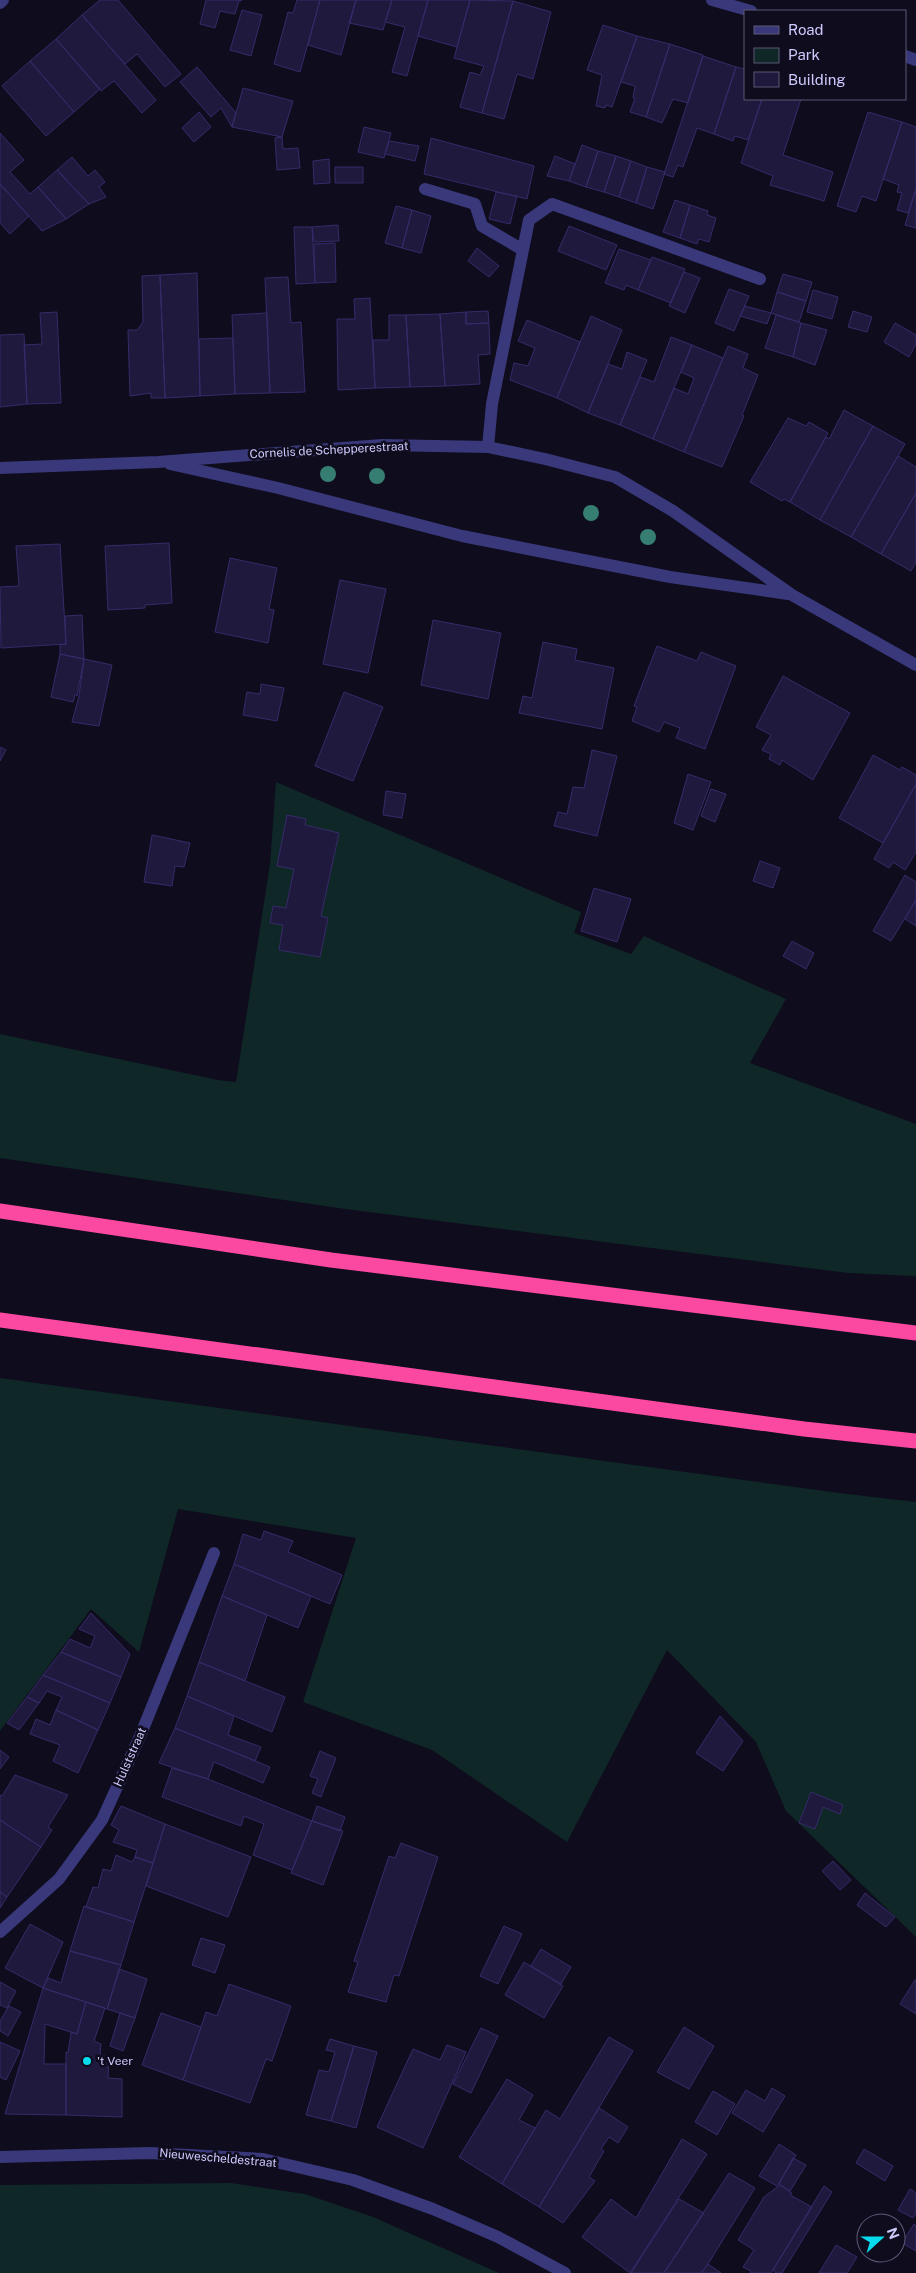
<svg xmlns="http://www.w3.org/2000/svg" width="916" height="2273" viewBox="0 0 916 2273" font-family="'Public Sans',sans-serif">
  <style>
    .green { fill: #0f2726 }
    .building { fill: #1f193e; stroke: #362b69 }
    .lines { fill: none; stroke-linecap: round; stroke-linejoin: round }
    .minor { stroke: #39387b; stroke-width: 12 }
    .highway { stroke: #fb48a1; stroke-width: 15 }
    .tree { fill: #377e72 }
    .poi-dot { fill: #06dbee; stroke: #0f0c1d; stroke-width: 2 }
    .labels { text-anchor: middle; dominant-baseline: central; stroke-width: 5; stroke-linejoin: round; paint-order: stroke }
    .street-label { font-size: 12px; fill: #cecafe; stroke: #0f0c1d }
    .poi-label { font-size: 12px; fill: #cecafe; stroke: #0f0c1d; text-anchor: start }
  </style>
  <rect width="100%" height="100%" fill="#0f0c1d"/>
  <path class="green" d="M276 782 581 912 574 933 631 954 644 936 786 999 750 1063 916 1124V1276L848 1273 338 1208 0 1158V1034L218 1080 236 1082 270 864Z
    M0 1378 839 1493 916 1502V1937L786 1811 756 1742 667 1650 567 1842 432 1750 303 1702 356 1538 178 1509 139 1652 91 1609 0 1731Z
    M231 2183 305 2194 373 2217 499 2273H0V2185Z"/>
  <path class="building" d="M100 0H118L181 74 165 87 137 54 125 64 82 15Z
    M206 0H242L239 1 235 14 220 11 215 28 200 24Z
    M297 0H320L300 72 274 64 288 12 293 13Z
    M320 0H356L341 55 308 45Z
    M356 0H392L383 30 349 23Z
    M392 0H428L407 76 392 72 405 27 385 22Z
    M428 0H470L457 47 418 36Z
    M470 0 513 1 482 113 460 107 470 72 480 75 484 66 454 58Z
    M513 1 551 12 533 79 517 74 504 119 482 113Z
    M242 10 262 15 251 56 230 50Z
    M82 15 156 100 142 113 114 81 101 91 56 39Z
    M603 25 637 36 612 107 606 105 605 108 596 106 602 75 587 70Z
    M637 36 670 44 646 117 630 112 635 98H633L635 86 621 82Z
    M56 39 100 89 74 112 30 61Z
    M670 44 703 55 688 103 673 99 662 123 646 117Z
    M703 56 736 67 714 134 697 128 683 167 678 165 673 177 664 174Z
    M30 61 74 112 46 136 2 86Z
    M197 67 236 113 232 127 221 108 211 117 180 82Z
    M736 67 745 69V99H762L748 140 735 136 733 141 714 134Z
    M243 88 293 101 282 137 232 127Z
    M762 99H801L783 155 833 172 824 201 770 185 773 176 741 163Z
    M199 112 211 127 194 142 182 128Z
    M868 112 902 122 876 201 862 196 856 212 837 206Z
    M902 122 916 127V189L908 213 897 210 902 193 897 192 899 185 883 179Z
    M364 127 391 133 384 158 358 152Z
    M0 133 24 160 10 172 30 194 38 187 66 219 42 231 0 184Z
    M282 137 283 149 298 148 300 168 277 170 275 138Z
    M431 138 534 166 527 199 424 174Z
    M389 141 419 146 415 161 385 154Z
    M582 145 598 151 586 187 569 181Z
    M598 151 616 156 604 192 586 187Z
    M555 156 575 164 569 181 547 176Z
    M616 156 631 161 619 197 604 192Z
    M72 157 88 176 95 170 105 182 99 187 106 197 89 204 57 170Z
    M329 159 330 183 314 184 313 161Z
    M631 161 647 167 636 203 619 197Z
    M335 167H363V183H335Z
    M647 167 665 172 653 209 636 203Z
    M57 170 89 204 66 219 38 187Z
    M0 184 29 216 10 234 0 223Z
    M916 189V228L905 225Z
    M496 192 517 196 510 224 489 219Z
    M675 200 690 205 680 238 663 232Z
    M690 205 708 211 707 215 716 218 709 242 699 239 697 244 680 238Z
    M396 206 412 210 402 248 385 243Z
    M412 210 431 216 421 253 402 248Z
    M338 225 339 241 314 242 312 227Z
    M569 226 617 245 606 270 558 251Z
    M294 227H312L315 283 296 284Z
    M335 243 336 282 315 283 314 244Z
    M477 248 499 266 489 277 468 261Z
    M619 249 651 260 638 290 626 285 624 290 605 283Z
    M652 257 685 269 671 303 638 290Z
    M684 272 700 278 685 313 669 306Z
    M197 273 200 396 165 398 160 275Z
    M783 274 812 282 806 301 777 292Z
    M160 275 165 398H151V393L130 396 128 330H137L143 322 142 276Z
    M288 277 291 323 301 322 305 392 270 393 265 278Z
    M729 289 749 296 734 331 715 323Z
    M813 290 838 297 832 319 807 312Z
    M777 292 806 301 799 322 771 313Z
    M370 298 375 388 338 390 337 319H355L354 299Z
    M745 306 771 313 767 324 740 316Z
    M488 311 489 323 466 324V312Z
    M853 311 872 317 867 332 848 327Z
    M57 312 61 403 27 404 24 345 42 344 40 313Z
    M466 312V324L489 323 490 354 478 355 480 384 445 386 440 314Z
    M267 313 270 393 235 394 232 315Z
    M440 314 445 386 410 387 406 315Z
    M389 315H406L410 387 375 388 373 340H389Z
    M776 315 801 323 793 357 765 348Z
    M591 316 622 330 588 413 557 398Z
    M527 320 580 342 557 398 510 380 514 363 528 366 535 348 518 341Z
    M801 323 827 330 815 365 793 357Z
    M895 323 916 335V344L909 357 884 342Z
    M24 334 27 404 0 407V335Z
    M671 337 692 345 653 439 620 425 640 377 654 382Z
    M233 338 235 394 200 396 199 339Z
    M692 345 723 358 684 452 653 439 674 388 688 394 694 378 681 372Z
    M728 346 748 354 743 368 758 375 742 415 744 416 722 467 684 452Z
    M627 352 647 360 620 425 588 413 608 364 622 369Z
    M844 410 873 426 820 520 790 502 826 437 829 439Z
    M788 418 806 426 809 422 828 433 790 502 784 499 782 501 750 482Z
    M873 426 905 444 851 537 820 520Z
    M898 456 916 467V493L881 554 851 537Z
    M916 493V562L911 571 881 554Z
    M169 543 172 603 145 605V608L108 610 105 546Z
    M60 544 66 644 1 648 0 587 19 586 16 546Z
    M230 558 277 568 269 609 274 610 268 643 215 632Z
    M340 580 386 589 368 673 323 664Z
    M82 615 84 659 60 654V645L66 644 65 616Z
    M433 620 501 633 488 699 421 685Z
    M543 642 577 649 575 660 614 668 602 729 519 713 523 696 532 698Z
    M657 646 697 661 701 652 736 666 705 749 676 738 680 728 664 722 659 732 632 721 637 707 634 706Z
    M60 654 84 659 77 696 75 695 73 702 51 697Z
    M84 659 112 665 99 726 72 722 79 696Z
    M783 676 850 713 813 780 782 760 780 765 769 759 771 754 762 750 771 735 756 727Z
    M261 684 284 688 277 721 243 715 247 692 260 694Z
    M344 692 383 707 353 781 315 766Z
    M0 747 6 750 0 761Z
    M592 750 617 756 597 836 554 826 558 812 567 814 573 787 584 788Z
    M873 755 900 770 902 767 916 775V784L883 843 839 818Z
    M688 774 711 782 693 830 674 823Z
    M916 784V852L905 870 893 862 889 868 874 859Z
    M711 789 726 794 715 822 701 816Z
    M386 791 406 794 402 818 383 815Z
    M287 815 306 819 305 825 339 833 321 916 328 918 320 957 279 950 283 925 270 923 273 906 286 908 294 869 277 866Z
    M152 835 190 843 184 867 175 866 172 886 144 882Z
    M760 861 780 868 773 888 753 881Z
    M905 875 916 882V900L891 941 873 931Z
    M594 888 631 899 617 942 581 931Z
    M916 900V926L905 919Z
    M792 941 814 953 806 969 783 956Z
    M264 1531 293 1541 288 1552 342 1575 330 1604 234 1564 243 1534 261 1540Z
    M234 1564 311 1596 298 1628 222 1596Z
    M222 1596 267 1615 245 1681 199 1662Z
    M91 1613 130 1654 121 1677 61 1652 70 1639 90 1648 95 1636 79 1629Z
    M61 1652 121 1677 110 1703 43 1675Z
    M199 1662 285 1697 272 1732 187 1696Z
    M43 1675 110 1703 98 1730 56 1710 62 1697 47 1691 39 1703 27 1697Z
    M187 1696 234 1716 228 1735 261 1747 255 1761 175 1728Z
    M27 1697 39 1703 19 1730 7 1723Z
    M56 1710 98 1730 78 1773 53 1761 60 1745 30 1734 36 1719 50 1725Z
    M720 1716 743 1741 723 1771 696 1753Z
    M175 1728 270 1767 263 1783 214 1762 208 1779 159 1763Z
    M0 1750 9 1757 0 1769Z
    M320 1751 336 1758 321 1797 312 1793 318 1779 310 1776Z
    M172 1768 208 1779 312 1821 292 1870 253 1855 264 1824 244 1816 241 1826 162 1797Z
    M15 1775 68 1795 48 1827 52 1830 41 1847 0 1820V1795L2 1796Z
    M811 1792 843 1805 840 1814 823 1807 815 1829 799 1823Z
    M121 1806 165 1824 153 1863 135 1857 137 1850 113 1842 119 1830 111 1825Z
    M317 1806 345 1817 340 1831 312 1821Z
    M0 1820 41 1847 7 1897 0 1892Z
    M312 1821 343 1831 323 1885 291 1873Z
    M165 1824 251 1857 228 1917 146 1886Z
    M401 1843 438 1857 399 1976 394 1975 386 2002 348 1992 358 1962 354 1961 389 1856 395 1858Z
    M116 1855 132 1862 135 1857 153 1863 134 1922 86 1907 93 1887 98 1888 103 1869 111 1871Z
    M833 1861 851 1880 840 1890 822 1871Z
    M0 1892 7 1897 0 1908Z
    M865 1893 895 1917 886 1927 857 1905Z
    M84 1906 134 1922 121 1965 70 1951Z
    M30 1924 63 1942 43 1988 5 1968Z
    M504 1926 522 1934 498 1984 480 1976Z
    M201 1938 225 1945 215 1973 192 1965Z
    M541 1949 571 1967 561 1984 531 1966Z
    M70 1951 121 1965 107 2009 43 1988 48 1978 61 1983Z
    M524 1962 563 1986 544 2018 505 1995Z
    M119 1969 147 1979 135 2018 107 2009Z
    M915 1980H916V2014L900 2004Z
    M0 1982 16 1991 7 2008 0 2005Z
    M229 1984 291 2006 272 2061 266 2059 250 2103 183 2080 206 2012 217 2016Z
    M43 1988 86 2002 77 2034 45 2024 44 2064H66V2115L5 2114Z
    M86 2002 105 2008 94 2041 101 2044 100 2055 109 2057 108 2078 122 2079V2117L66 2115V2052L68 2053 71 2032 77 2034Z
    M9 2006 21 2012 8 2036 0 2031V2021Z
    M120 2013 135 2018 123 2051 110 2046Z
    M161 2013 201 2027 183 2080 142 2065Z
    M684 2027 714 2046 689 2089 657 2072Z
    M481 2028 498 2036 471 2093 453 2084Z
    M609 2037 633 2051 539 2207 502 2184 546 2110 560 2119Z
    M330 2039 354 2046 331 2121 306 2115 319 2070 329 2072 335 2052 326 2050Z
    M0 2042 20 2051 6 2080 0 2077Z
    M447 2045 466 2052 423 2148 377 2127 413 2049 440 2060Z
    M354 2046 377 2052 356 2128 331 2121Z
    M507 2079 533 2095 519 2120 535 2128 502 2184 459 2157Z
    M772 2088 785 2096 763 2132 732 2113 746 2090 765 2101Z
    M713 2091 735 2104 717 2135 695 2122Z
    M599 2108 628 2127 618 2143 609 2137 601 2149 604 2151 589 2177 595 2181 563 2223 539 2207Z
    M682 2139 707 2154 630 2273 582 2237 611 2199 636 2218Z
    M779 2144 796 2155 777 2186 759 2176Z
    M864 2149 893 2166 885 2181 856 2163Z
    M793 2158 806 2165 790 2191 779 2184Z
    M729 2173 755 2188 708 2264 701 2273H664Z
    M780 2185 792 2193 790 2195 812 2207 771 2273H750L751 2271 743 2267 754 2250 738 2240 764 2197Z
    M824 2186 832 2192 782 2273H776L773 2270Z
    M910 2189 916 2193V2213L913 2218 898 2210Z
    M679 2199 704 2213 664 2273H631Z
    M914 2224 916 2226V2251L902 2243Z
    M836 2245 857 2257 847 2273H819Z
    M708 2264 721 2273H701Z"/>
  <g class="lines">
    <path class="minor" d="M712 0 751 11
      M0 3 3 0
      M905 56 916 60
      M425 189 475 204 482 226 523 250
      M488 447 492 404 529 220 552 204 760 279
      M170 464 278 488 462 536 670 577 788 594
      M0 468 158 462 382 445 488 447 545 459 615 477 673 511 792 595 916 665
      M0 1932 59 1879 102 1820 141 1734 214 1553
      M0 2157 150 2153 263 2159 353 2180 433 2209 498 2237 565 2273"/>
    <path class="highway" d="M0 1211 331 1260 916 1333
      M0 1320 804 1429 916 1441"/>
  </g>
  <g class="tree">
    <circle cx="328" cy="474" r="8"/>
    <circle cx="377" cy="476" r="8"/>
    <circle cx="591" cy="513" r="8"/>
    <circle cx="648" cy="537" r="8"/>
  </g>
  <circle class="poi-dot" cx="87" cy="2061" r="5"/>
  <g class="labels">
    <g class="street-label">
      <text transform="translate(329 450) rotate(-3)">Cornelis de Schepperestraat</text>
      <text transform="translate(130 1757) rotate(-66)">Hulststraat</text>
      <text transform="translate(218 2158) rotate(5)">Nieuwescheldestraat</text>
    </g>
    <g class="poi-label">
      <text x="97" y="2061">'t Veer</text>
    </g>
  </g>
  <rect x="744" y="10" width="162" height="90" fill="#0f0c1d" stroke="#5b5877"/>
  <rect x="754" y="26" width="25" height="8" fill="#39387b" stroke="#5b5877"/>
  <text x="788" y="35" font-size="15" fill="#cecafe">Road</text>
  <rect x="754" y="48" width="25" height="15" fill="#0f2726" stroke="#5b5877"/>
  <text x="788" y="60" font-size="15" fill="#cecafe">Park</text>
  <rect x="754" y="72" width="25" height="15" fill="#1f193e" stroke="#5b5877"/>
  <text x="788" y="85" font-size="15" fill="#cecafe">Building</text>
  <g transform="translate(881 2238) rotate(69)"><circle r="24" fill="#0f0c1d" stroke="#5b5877"/>
  <path d="M0-4L9 19L0 12L-9 19Z" fill="#06dbee"/>
  <text y="-8" font-size="14" font-weight="bold" text-anchor="middle" fill="#cecafe">N</text>
  </g>
</svg>
